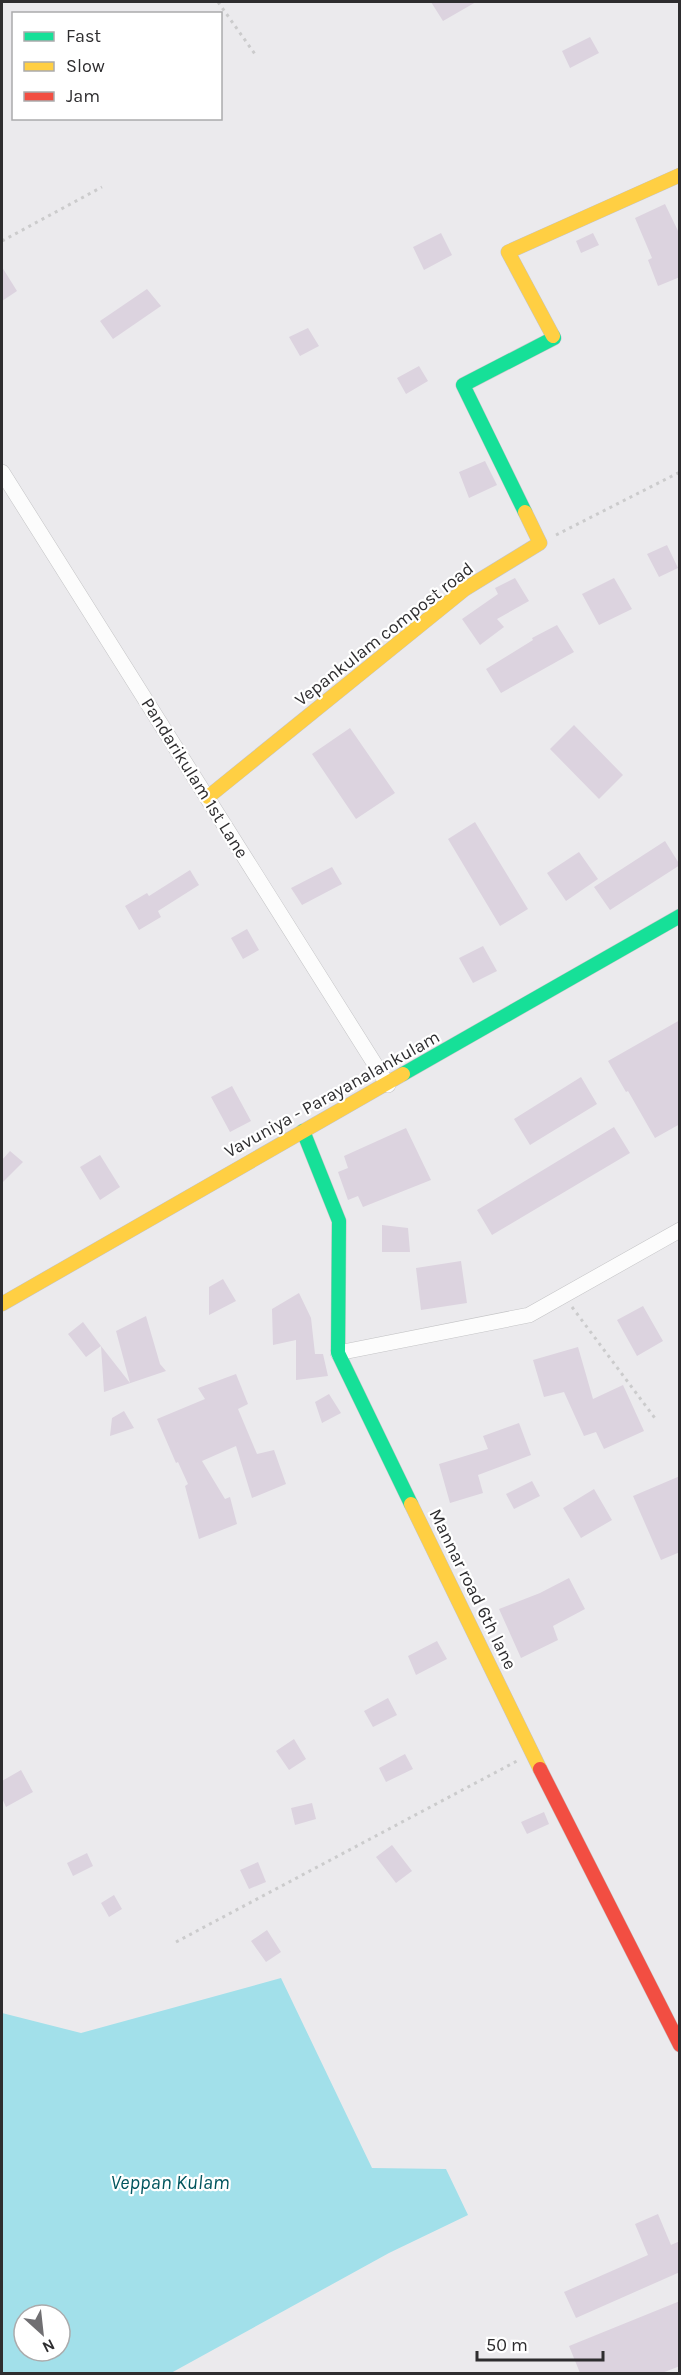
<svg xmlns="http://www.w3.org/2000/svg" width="681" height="2375" viewBox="0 0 681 2375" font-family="Karla,sans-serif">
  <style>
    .water { fill: #a2e0ea; fill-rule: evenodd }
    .building { fill: #dcd3df }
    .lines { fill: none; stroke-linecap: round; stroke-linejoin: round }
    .street-casing { stroke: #c4c4c6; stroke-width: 16 }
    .fast-casing { stroke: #c4c4c6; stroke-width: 15 }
    .slow-casing { stroke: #c4c4c6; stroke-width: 15 }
    .jam-casing { stroke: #c4c4c6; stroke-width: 15 }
    .path { stroke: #cbcbcc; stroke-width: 3; stroke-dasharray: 3 4.5; stroke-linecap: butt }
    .street { stroke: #fcfcfc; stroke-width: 15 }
    .fast { stroke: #16e098; stroke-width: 14 }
    .slow { stroke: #ffcf43; stroke-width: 14 }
    .jam { stroke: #f24e42; stroke-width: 14 }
    .labels { text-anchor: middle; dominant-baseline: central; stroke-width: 4.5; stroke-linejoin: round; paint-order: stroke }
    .street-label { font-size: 18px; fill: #2e2d2f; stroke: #fff }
    .water-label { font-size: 20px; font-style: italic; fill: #01555e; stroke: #fff }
  </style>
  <rect width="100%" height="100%" fill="#ebeaed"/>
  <path class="water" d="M281 1978 372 2168 446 2169 468 2215 389 2253 171 2373H2V2013L81 2033ZM24 2315H60V2351H24Z"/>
  <path class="building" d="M431 2H476L443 21Z
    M590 37 599 53 570 68 562 51Z
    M665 204 680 235V277L658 286 648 260 652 258 635 218Z
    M441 233 452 255 424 270 413 247Z
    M593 233 599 245 581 253 576 241Z
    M2 267 17 291 2 301Z
    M147 289 161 306 113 339 100 321Z
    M308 328 319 346 300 356 289 337Z
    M419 366 428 381 406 394 397 378Z
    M485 461 497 485 469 498 459 472Z
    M667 545 678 568 659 577 647 554Z
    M515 578 529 601 497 619 504 627 480 645 462 619 498 594 495 588Z
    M614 578 632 609 599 625 582 594Z
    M557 625 574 652 501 693 486 669 533 640 532 638Z
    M574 725 623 775 599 799 550 749Z
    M350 728 395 793 356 819 312 754Z
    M475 822 528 909 500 926 448 839Z
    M665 841 680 865 610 910 594 887Z
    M579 852 598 879 566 901 547 873Z
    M332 867 342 884 302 905 291 888Z
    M190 870 199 885 158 911 161 917 139 930 125 906 147 893 149 896Z
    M247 929 259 950 243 959 231 938Z
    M483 946 497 971 473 983 459 958Z
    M680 1020V1124L655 1138 628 1091 626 1092 608 1061Z
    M581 1077 597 1104 530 1145 514 1119Z
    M232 1086 251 1121 230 1132 211 1097Z
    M614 1127 630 1153 492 1235 477 1210Z
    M406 1128 431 1180 363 1207 358 1196 348 1200 338 1172 348 1168 344 1156Z
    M10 1151 23 1162 2 1183V1160Z
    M100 1155 120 1187 100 1200 80 1167Z
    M382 1225 408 1228 410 1252H382Z
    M461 1261 467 1303 421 1310 416 1268Z
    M223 1279 236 1301 209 1315V1287Z
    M299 1293 311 1318 315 1354H323L328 1376 296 1380V1340L273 1345 272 1309Z
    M643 1306 663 1341 637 1356 617 1320Z
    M146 1316 160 1364 166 1371 104 1392 101 1346 130 1383 116 1331Z
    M83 1322 101 1346 86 1357 68 1334Z
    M578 1347 593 1399 623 1385 644 1431 604 1449 596 1432 584 1436 564 1392 544 1397 533 1360Z
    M236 1374 248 1404 238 1409 257 1454 274 1450 286 1484 252 1498 236 1446 202 1461 225 1499 230 1497 237 1524 199 1539 185 1486 188 1484 178 1462 176 1463 157 1419 205 1399 198 1388Z
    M329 1394 341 1413 322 1423 315 1402Z
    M124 1411 134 1428 110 1436 112 1418Z
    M519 1423 531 1455 478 1475 483 1493 450 1503 439 1464 488 1449 483 1436Z
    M680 1476V1552L661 1560 633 1496Z
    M532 1481 540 1496 514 1509 506 1494Z
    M594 1489 612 1520 581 1538 563 1508Z
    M569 1578 585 1609 553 1626 558 1640 521 1658 499 1609 540 1593Z
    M437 1641 447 1659 416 1675 408 1656Z
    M388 1698 397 1715 373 1727 364 1711Z
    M294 1739 306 1759 289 1770 276 1751Z
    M405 1754 413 1769 386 1782 379 1768Z
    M21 1770 33 1792 6 1807 2 1798V1781Z
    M312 1803 316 1819 295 1825 291 1808Z
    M544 1812 549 1824 527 1834 521 1822Z
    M392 1845 412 1871 396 1883 376 1857Z
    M87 1853 93 1866 73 1876 67 1863Z
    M258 1862 266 1882 249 1889 240 1870Z
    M114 1895 122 1909 109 1917 101 1903Z
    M267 1930 281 1952 266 1962 251 1941Z
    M658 2214 671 2245 680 2241V2272L576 2318 564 2292 648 2255 635 2224Z
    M680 2301V2366L662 2373H580L569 2346Z"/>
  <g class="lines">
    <defs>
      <path id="street" d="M2 472 388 1085
        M338 1353 529 1315 680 1230"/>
      <path id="fast" d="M525 512 463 385 554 338 553 336
        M403 1074 680 916
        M303 1131 339 1221 338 1353 411 1504"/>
      <path id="slow" d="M553 336 508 252 680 175
        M208 797 465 589 540 543 525 512
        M2 1304 403 1074
        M411 1504 540 1769"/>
      <path id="jam" d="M540 1769 680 2045"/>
    </defs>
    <use href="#street" class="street-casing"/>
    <use href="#fast" class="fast-casing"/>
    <use href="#slow" class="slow-casing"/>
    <use href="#jam" class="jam-casing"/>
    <path class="path" d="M218 2 257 57
      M2 241 102 187
      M556 535 680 472
      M572 1307 657 1421
      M176 1942 517 1761"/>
    <use href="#street" class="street"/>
    <use href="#fast" class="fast"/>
    <use href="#slow" class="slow"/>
    <use href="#jam" class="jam"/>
  </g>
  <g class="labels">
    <g class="street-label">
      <text transform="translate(384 634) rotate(-38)">Vepankulam compost road</text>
      <text transform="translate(195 778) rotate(58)">Pandarikulam 1st Lane</text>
      <text transform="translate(332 1094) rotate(-29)">Vavuniya - Parayanalankulam</text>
      <text transform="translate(473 1589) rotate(64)">Mannar road 6th lane</text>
    </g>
    <g class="water-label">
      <text x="170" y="2182">Veppan Kulam</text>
    </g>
  </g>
  <rect width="681" height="2375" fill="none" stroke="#2e2d2f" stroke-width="6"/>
  <rect x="12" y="12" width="210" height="108" fill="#ffffff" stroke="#ababac" stroke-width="1.5"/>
  <rect x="24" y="32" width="30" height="9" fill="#16e098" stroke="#ababac" stroke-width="1.5"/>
  <text x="66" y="42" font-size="18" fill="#2e2d2f">Fast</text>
  <rect x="24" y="62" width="30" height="9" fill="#ffcf43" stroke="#ababac" stroke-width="1.5"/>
  <text x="66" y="72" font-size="18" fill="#2e2d2f">Slow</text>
  <rect x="24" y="92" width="30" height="9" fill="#f24e42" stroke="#ababac" stroke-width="1.5"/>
  <text x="66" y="102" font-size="18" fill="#2e2d2f">Jam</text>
  <g transform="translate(42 2333) rotate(153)"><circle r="28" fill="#ffffff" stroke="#ababac" stroke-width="1.5"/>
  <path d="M0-4.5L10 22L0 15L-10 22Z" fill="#706f72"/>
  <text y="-9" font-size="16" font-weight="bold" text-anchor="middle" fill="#2e2d2f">N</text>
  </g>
  <path d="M477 2351v9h126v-9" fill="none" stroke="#2e2d2f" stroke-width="3"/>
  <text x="486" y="2351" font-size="18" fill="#2e2d2f" stroke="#ffffff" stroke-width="4.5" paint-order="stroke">50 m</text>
</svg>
